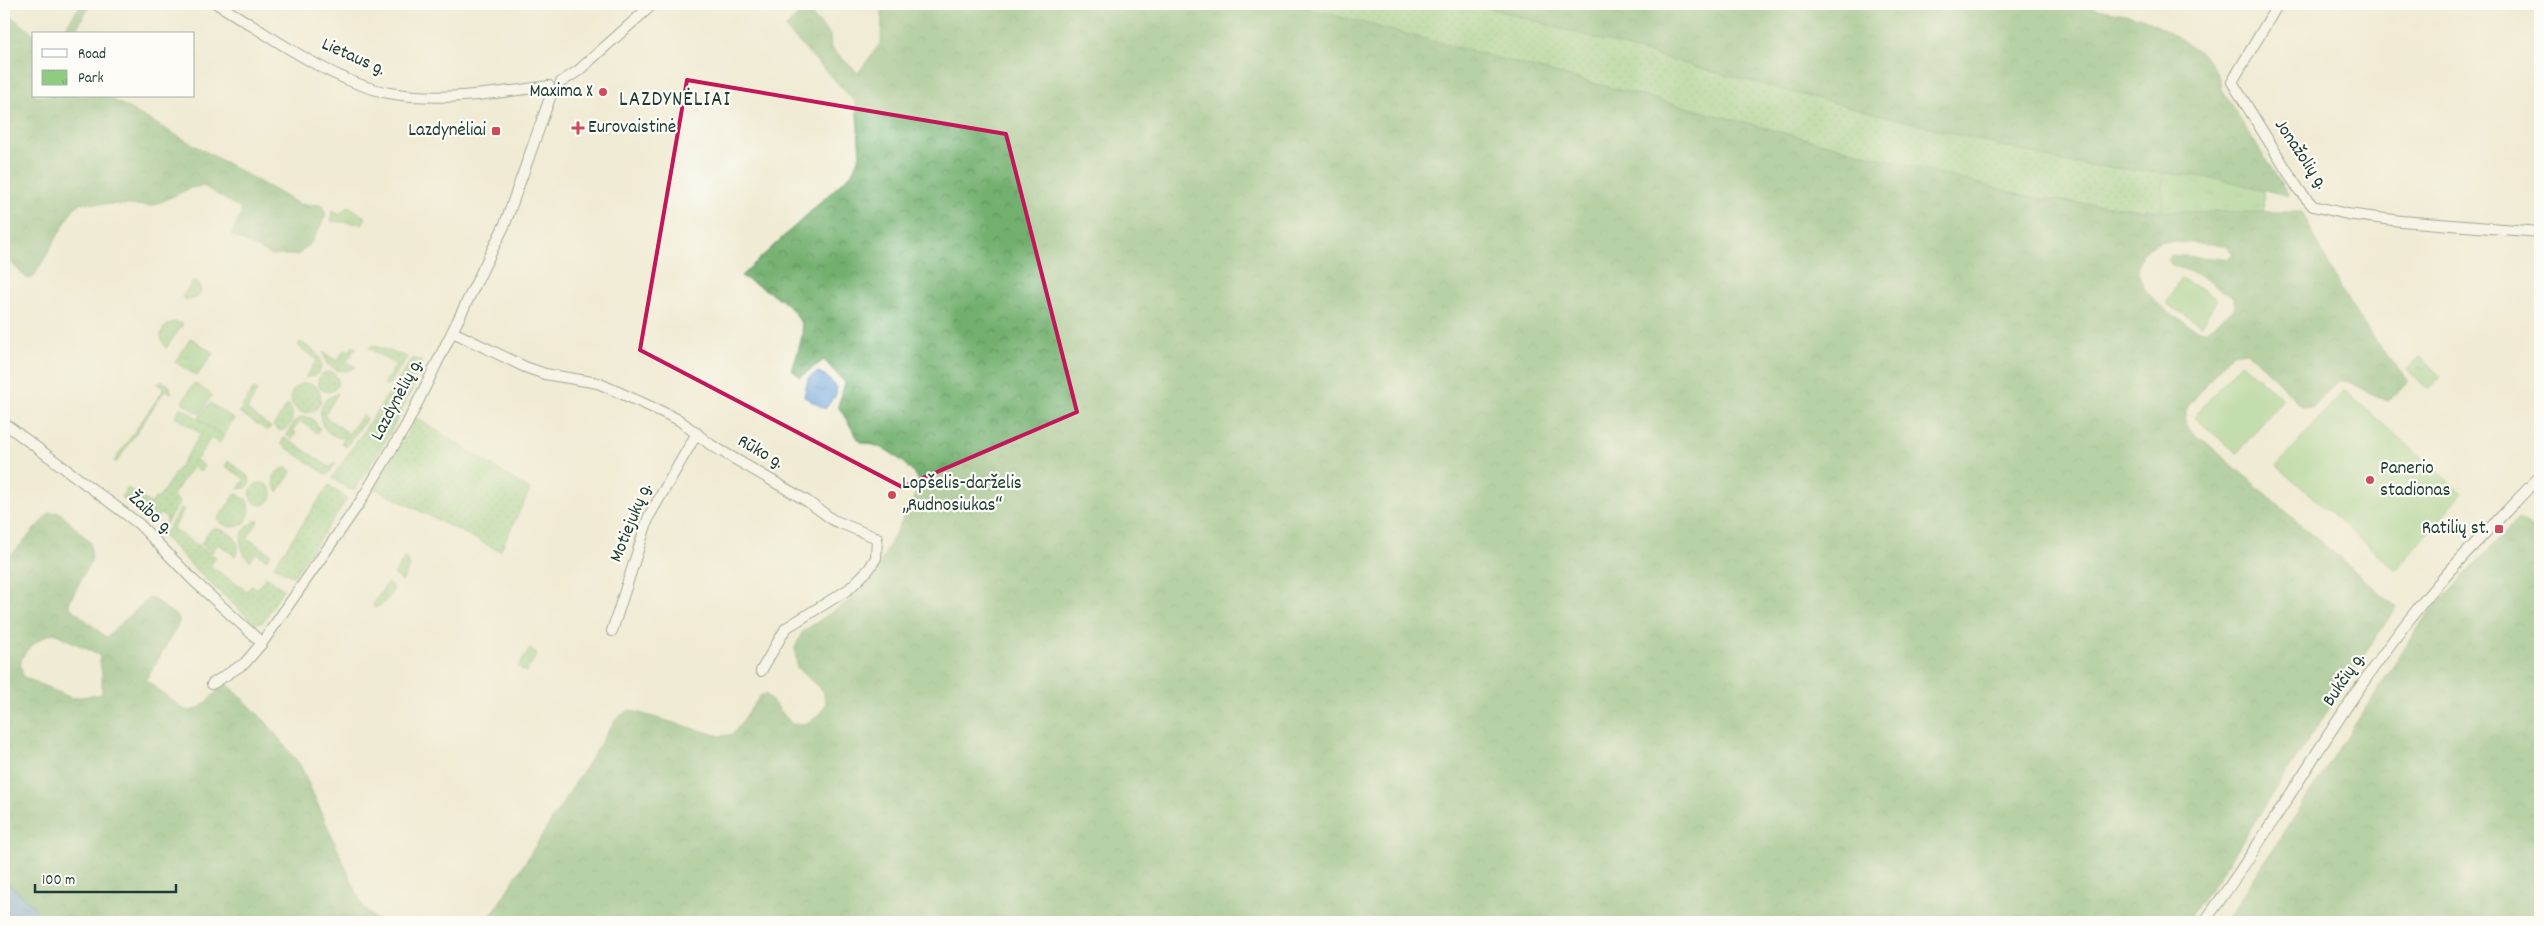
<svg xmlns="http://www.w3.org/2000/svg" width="2544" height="926" viewBox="0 0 2544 926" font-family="Dekko,sans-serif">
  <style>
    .grass { fill: url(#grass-dots); stroke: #57845a }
    .forest { fill: url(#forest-crowns); stroke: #497652; fill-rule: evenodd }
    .park { fill: url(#park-tufts); stroke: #57845a }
    .pitch { fill: #8fcc81; stroke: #57845a }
    .water { fill: url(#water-ripples); stroke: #467086 }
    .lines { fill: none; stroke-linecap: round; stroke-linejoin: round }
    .minor-casing { stroke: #3e574c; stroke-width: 12 }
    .minor { stroke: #fff; stroke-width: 10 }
    .marked { fill: none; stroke: #c2185b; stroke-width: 4; stroke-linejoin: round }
    .poi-dot { fill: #d1495b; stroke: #fdfcf7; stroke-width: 2 }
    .labels { text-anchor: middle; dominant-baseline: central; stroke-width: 4.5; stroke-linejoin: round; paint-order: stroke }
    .street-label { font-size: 19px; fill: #1f3d34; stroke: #fdfcf7 }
    .poi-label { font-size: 19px; fill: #1f3d34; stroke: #fdfcf7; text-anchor: end }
    .quarter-label { font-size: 21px; letter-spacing: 1px; fill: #1f3d34; stroke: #fdfcf7 }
  </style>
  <defs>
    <pattern id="grass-dots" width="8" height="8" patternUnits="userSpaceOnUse" patternTransform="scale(1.25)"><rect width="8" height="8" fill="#8fcc81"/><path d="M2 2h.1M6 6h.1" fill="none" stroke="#74a76a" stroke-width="1.8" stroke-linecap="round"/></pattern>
    <pattern id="forest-crowns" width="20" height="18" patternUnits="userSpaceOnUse" patternTransform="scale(1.25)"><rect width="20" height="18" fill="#73b06f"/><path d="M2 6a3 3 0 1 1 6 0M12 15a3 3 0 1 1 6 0" fill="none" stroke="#5e905c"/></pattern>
    <pattern id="park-tufts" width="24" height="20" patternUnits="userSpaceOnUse" patternTransform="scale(1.25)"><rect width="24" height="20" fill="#8fcc81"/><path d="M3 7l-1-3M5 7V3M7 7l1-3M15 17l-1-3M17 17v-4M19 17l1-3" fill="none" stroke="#74a76a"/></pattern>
    <pattern id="water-ripples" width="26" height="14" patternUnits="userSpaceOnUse" patternTransform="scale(1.25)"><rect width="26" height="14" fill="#6ca2d9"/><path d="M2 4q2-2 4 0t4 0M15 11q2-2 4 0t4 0" fill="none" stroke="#5885b1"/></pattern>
  </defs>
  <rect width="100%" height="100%" fill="#fdfcf7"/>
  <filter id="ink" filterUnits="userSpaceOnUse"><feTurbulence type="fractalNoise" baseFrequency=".02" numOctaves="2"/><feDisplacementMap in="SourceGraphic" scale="10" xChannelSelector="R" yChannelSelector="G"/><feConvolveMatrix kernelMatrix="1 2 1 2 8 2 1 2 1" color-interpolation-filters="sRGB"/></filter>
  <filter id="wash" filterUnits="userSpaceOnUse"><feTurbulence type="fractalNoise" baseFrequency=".0096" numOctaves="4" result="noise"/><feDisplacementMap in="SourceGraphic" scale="20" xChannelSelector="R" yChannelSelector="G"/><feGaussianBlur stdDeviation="1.12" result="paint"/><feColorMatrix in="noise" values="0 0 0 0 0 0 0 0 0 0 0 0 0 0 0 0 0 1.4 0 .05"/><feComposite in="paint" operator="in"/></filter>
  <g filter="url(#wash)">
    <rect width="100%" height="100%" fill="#f0ebd4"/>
    <path class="grass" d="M1291 4H1475L2068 163 2163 173 2162 211 2033 198Z
      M194 280 198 283 201 291 197 298 187 300 182 297Z
      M175 322 183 324 166 348 161 338C161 329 166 324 175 322Z
      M300 342C311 349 325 355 320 370L315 376 305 378 317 360 298 346Z
      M372 345 407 357 388 386 384 384 396 365 369 348Z
      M353 346 356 348 347 361 356 367 346 371 336 370 327 364 323 352 337 361 345 349 350 351Z
      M413 358 422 361 416 376 396 383Z
      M318 382a10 10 0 1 1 20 0a10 10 0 1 1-20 0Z
      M162 381 170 386 171 393 165 390 116 463 114 461 163 391V388L157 384Z
      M415 383 388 437 355 489 350 490 332 478 392 389Z
      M291 398a15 15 0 1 1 30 0a15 15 0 1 1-30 0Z
      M253 389 257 391 247 410 271 427 268 431 239 412Z
      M338 393 324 416 347 432 343 438C322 436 314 416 326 399Z
      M288 404C296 414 293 426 281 431L273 426Z
      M181 407 224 436 219 443 211 438 196 460 204 466 200 472 193 466 172 496 180 502 165 525 167 518 160 514 151 524 121 497 128 488 151 504 155 498 158 499 201 434 175 416Z
      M363 415 367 418 346 447 341 443Z
      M302 417 312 418 320 429 317 433 300 421 293 430 296 433 292 439 286 434 295 421Z
      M417 418 530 490 500 551 374 488Z
      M284 437 330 467 334 463 336 464 327 475 281 444Z
      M228 461 249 477 250 482 246 488 238 489 245 479 225 466Z
      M287 468 292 471 278 492C269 482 274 469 287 468Z
      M250 494a11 11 0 1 1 22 0a11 11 0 1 1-22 0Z
      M329 485 347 499 293 577 274 566Z
      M236 493 247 500 250 511 246 522C236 529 225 529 218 519Z
      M181 508 184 510 173 529 216 557 210 566 247 591 252 585 257 589 266 577 283 589 263 622 254 623 201 575 163 536Z
      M259 520 247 538 271 554 267 560 256 553 250 561C235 547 239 526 259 520Z
      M211 529C226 527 245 540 235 556L218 544 212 552 201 544Z"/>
    <path class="forest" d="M81 4H91L73 34H61Z
      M874 4H1291L2033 198 2149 211 2302 212 2342 291 2375 341 2409 381 2389 401C2375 400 2350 376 2338 382 2328 388 2320 400 2312 408L2302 407 2255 358 2246 352 2231 354 2187 408 2185 424 2192 433 2207 443 2396 607 2206 896 2186 922H487L616 719 629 710 720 736 733 734 760 696 766 694 792 724C810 726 816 719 826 704L823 691 797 668 795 648 802 632 850 600 871 581 921 483C911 469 896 453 879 447 873 444 866 444 860 442L838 406 845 383 824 360 800 377 792 370C795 361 804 336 802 328 796 302 762 289 741 276L852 173 860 155 856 103 785 28 806 8 830 35 831 48 858 73 881 42 882 7ZM2162 241 2226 245 2233 254 2227 259 2171 255 2168 260 2172 265 2201 276 2233 298 2235 305 2233 310 2205 331C2182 327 2124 286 2141 257 2145 249 2154 245 2162 241Z
      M1475 4H2074C2096 11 2119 11 2142 18 2151 21 2201 51 2207 58 2214 67 2221 78 2221 89L2289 196 2220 179 2068 163 1714 72Z
      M4 11 34 34V96H107L299 204 322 205 326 215 312 242 298 255H271L231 235 241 215V209L203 186 191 188 152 206 81 203 74 208 33 278 27 279 8 260 4 259Z
      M59 512 90 542 92 558 69 603 70 607 106 637 149 598H152L179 618V623L146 680 185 710C202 714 215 692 225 681L265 721 301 766 363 907 379 922H45L29 902 4 880V563L49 513ZM54 633 99 655 102 674V694L72 698 24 677C22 672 20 667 21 661 23 650 44 635 54 633Z
      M2518 519 2540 531V922H2225L2428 613Z"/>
    <path class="park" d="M2163 173 2220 179 2263 190 2264 212 2162 211Z
      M349 206 366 218 362 224 331 221 332 210 339 215Z
      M191 338 213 353 197 376 175 362Z
      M2420 356 2441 377 2428 390 2407 370Z
      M210 403 234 419 223 436 198 419Z
      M405 557 410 566 402 581 394 574Z
      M387 583 394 587C391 597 385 603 375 608L373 605Z
      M530 649 537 654 526 672 518 667Z"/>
    <path class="pitch" d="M2181 278 2217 299 2202 325 2166 304Z
      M2241 363 2283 399 2237 453 2194 417Z
      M194 383 212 395 200 414 182 402Z
      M2344 390 2462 493 2396 570 2277 466Z"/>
    <path class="water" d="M818 372 825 375 837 387 836 395 825 409 804 397 808 378Z
      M4 880 29 902 45 922H4Z"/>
  </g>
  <g filter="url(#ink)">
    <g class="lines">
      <defs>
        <path id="minor" d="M217 4C268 34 332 82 389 93 441 102 497 93 549 86
          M2278 4 2232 82 2299 190 2313 206 2347 214 2401 221 2540 232
          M561 82 578 71 653 4
          M453 332 525 367 545 374 598 383 658 410 679 420 711 445 807 501 833 520 877 538 876 558 869 569 849 589 786 628 761 671
          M4 423 139 524 194 581 262 643
          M612 631 649 516 697 433
          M212 684 245 663 262 643 360 502 407 424 505 224 552 92
          M2204 922C2280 820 2339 706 2419 607 2456 560 2500 519 2540 476"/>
      </defs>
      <use href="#minor" class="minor-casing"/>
      <use href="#minor" class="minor"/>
    </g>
  </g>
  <path d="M0 0H2544V926H0ZM687 80 1006 134 1077 412 902 487 640 350Z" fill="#f0ebd4" fill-opacity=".55" fill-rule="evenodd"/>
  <path class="marked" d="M687 80 1006 134 1077 412 902 487 640 350Z"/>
  <g class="poi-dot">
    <circle cx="603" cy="92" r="5"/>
    <path d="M575.5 120.5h5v5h5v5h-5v5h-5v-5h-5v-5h5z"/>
    <rect x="491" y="126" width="10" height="10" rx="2.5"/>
    <circle cx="2370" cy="480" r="5"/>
    <circle cx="892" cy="495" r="5"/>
    <rect x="2494" y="524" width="10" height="10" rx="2.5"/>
  </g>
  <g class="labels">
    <g class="street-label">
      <text transform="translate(353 58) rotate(24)">Lietaus g.</text>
      <text transform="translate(2300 155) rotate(56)">Jonažolių g.</text>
      <text transform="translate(398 400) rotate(-62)">Lazdynėlių g.</text>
      <text transform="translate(760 453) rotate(30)">Rūko g.</text>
      <text transform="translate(150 514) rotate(43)">Žaibo g.</text>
      <text transform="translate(632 523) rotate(-68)">Motiejukų g.</text>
      <text transform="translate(2345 680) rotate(-56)">Bukčių g.</text>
    </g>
    <g class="poi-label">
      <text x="593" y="92">Maxima X</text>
      <text x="588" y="128" text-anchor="start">Eurovaistinė</text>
      <text x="486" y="131">Lazdynėliai</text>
      <text x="2380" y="469" text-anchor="start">Panerio<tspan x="2380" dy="22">stadionas</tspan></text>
      <text x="902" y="484" text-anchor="start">Lopšelis-darželis<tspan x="902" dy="22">„Rudnosiukas“</tspan></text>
      <text x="2489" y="529">Ratilių st.</text>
    </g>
    <g class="quarter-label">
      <text x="675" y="101">LAZDYNĖLIAI</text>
    </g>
  </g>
  <rect width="2544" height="926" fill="none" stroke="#fdfcf7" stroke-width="20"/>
  <rect x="32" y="32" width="162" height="65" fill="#fdfcf7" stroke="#a4b0a9"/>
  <rect x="42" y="49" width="25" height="8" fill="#ffffff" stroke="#a4b0a9"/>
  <text x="78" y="58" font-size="15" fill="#1f3d34">Road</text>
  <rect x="42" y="70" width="25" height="15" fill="url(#park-tufts)" stroke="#a4b0a9"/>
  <text x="78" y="82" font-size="15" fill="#1f3d34">Park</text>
  <path d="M35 884v8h141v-8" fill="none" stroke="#1f3d34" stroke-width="2.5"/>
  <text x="42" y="884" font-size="15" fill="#1f3d34" stroke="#fdfcf7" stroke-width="4" paint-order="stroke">100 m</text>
</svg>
